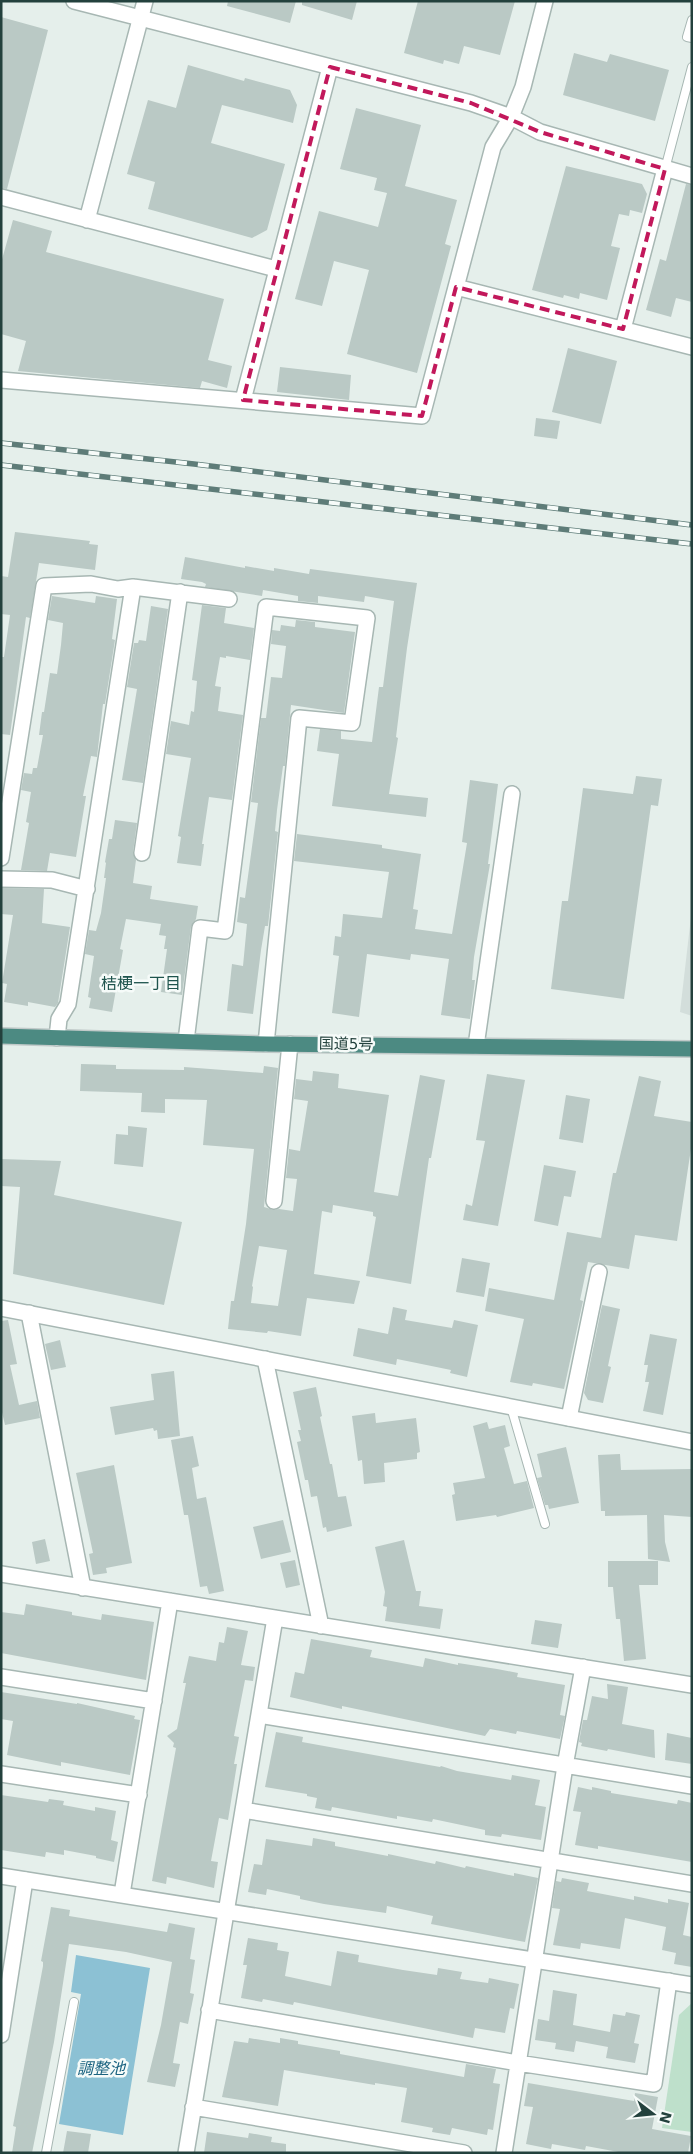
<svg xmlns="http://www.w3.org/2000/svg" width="693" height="2154" viewBox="0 0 693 2154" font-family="'DejaVu Sans','Noto Sans JP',sans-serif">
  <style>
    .built { fill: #d3dedb }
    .green { fill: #bee0cb }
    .water { fill: #8cc1d4 }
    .building { fill: #bac9c5; fill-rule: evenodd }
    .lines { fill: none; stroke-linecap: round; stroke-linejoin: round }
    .service-casing { stroke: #a7b7b3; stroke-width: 10 }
    .minor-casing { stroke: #a7b7b3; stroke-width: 18 }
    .tertiary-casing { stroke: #a7b7b3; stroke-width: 18 }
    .trunk-casing { stroke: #c1cac9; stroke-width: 18 }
    .service { stroke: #fff; stroke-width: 8 }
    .minor { stroke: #fff; stroke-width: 15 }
    .tertiary { stroke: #fff; stroke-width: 15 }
    .trunk { stroke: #4c8a82; stroke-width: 15 }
    .rail-casing { stroke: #5e7c78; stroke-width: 5.5 }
    .rail { stroke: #f6fbf9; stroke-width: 4; stroke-dasharray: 11; stroke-linecap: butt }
    .marked { fill: none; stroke: #c2185b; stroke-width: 4; stroke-dasharray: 10 6; stroke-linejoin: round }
    .labels { text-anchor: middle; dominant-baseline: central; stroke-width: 5; stroke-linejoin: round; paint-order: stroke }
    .street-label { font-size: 15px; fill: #23413d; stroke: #f6fbf9 }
    .neighbourhood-label { font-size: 16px; fill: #1e544d; stroke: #f6fbf9 }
    .water-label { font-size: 16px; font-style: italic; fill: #1b6380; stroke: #f6fbf9 }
  </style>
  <rect width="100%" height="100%" fill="#e5efeb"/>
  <path class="built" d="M692 908V1016L680 1012Z"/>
  <path class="green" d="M692 2003V2132L662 2128 679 2015Z"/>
  <path class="water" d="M76 1955 150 1968 123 2135 59 2124 81 1994 71 1992Z"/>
  <path class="building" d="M228 1H296L290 23 227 6Z
    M302 1H357L352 20 302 5Z
    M418 1H515L500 55 464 46 459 64 444 60 443 64 404 53Z
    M1 17 48 30 7 189 1 188Z
    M574 53 607 62 610 54 669 70 655 121 563 95Z
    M188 65 244 81 245 78 290 90 297 105 293 123 222 105 211 143 285 164 267 230 252 238 148 209 155 182 127 174 148 100 176 108Z
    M356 108 421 125 405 186 457 200 445 244 451 246 417 373 347 354 369 270 334 261 322 306 295 299 319 211 378 227 387 193 374 190 377 178 340 169Z
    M566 166 642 184 647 194 642 213 630 210 629 216 619 214 611 246 620 248 607 300 580 293 579 299 564 295 563 298 532 290Z
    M686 184 692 185V302L676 298 671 317 646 310 660 259 666 261Z
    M13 220 52 231 46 252 224 299 208 360 232 366 227 388 202 381 200 388 18 371 26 341 1 334V263Z
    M568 348 617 361 601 424 552 412Z
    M280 367 351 375 349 400 277 392Z
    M536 418 560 421 557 439 534 436Z
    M15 532 90 541 89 544 98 545 95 570 39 563 30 618 26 617 10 735 1 734V657H4L10 615 1 614V576L8 577Z
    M185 557 245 568V566L274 571V568L309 574 310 569 417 583 407 648 396 737 398 738 389 794 428 798 426 817 332 806 339 754 317 751 320 729 341 731V739L372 742 379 687H383L394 601 365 596 364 602 318 596V603L298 601V596L263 590 262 596 205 587 206 584 202 582 181 579Z
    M52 596 95 603 96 596 117 599 112 639 115 640 105 704H103L97 757 91 756 83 796H86L76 857 50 853 47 871 21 870 29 823 26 822 31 792 21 790 24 773 32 774 33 768H37L43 735H39L42 712H44L50 673 57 674 61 645 63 623 48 620Z
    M202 605 226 608 224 623 254 628 250 660 226 656V658L220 657 215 686 221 687 218 711 243 715 232 800 209 797 202 844H204L201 866 177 863 181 837 178 836 191 758 166 754 171 721 189 725 191 711 194 712 197 681 192 680Z
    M151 606 168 609 143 783 122 780 137 689 127 687 134 643H138L139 640 146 641Z
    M296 620 315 622V627L355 632 344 713 291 705 285 766H283L277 810 275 831 278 832 268 926H265L261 950 253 1014 227 1011 232 964 243 966 247 924 237 922 240 897 245 898 258 803 251 802 261 718H266L271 677 282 678 286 646 271 644 272 630 280 631 281 625 295 627Z
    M636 776 662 779 658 806 651 805 624 999 551 989 562 901H568L583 788 633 794Z
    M470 780 498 784 488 864H490L474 957 472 980H475L470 1019 441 1015 449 959 411 954 410 960 367 954 359 1017 332 1013 339 956 333 955 335 936 341 937 343 914 382 918 389 872 294 861 297 834 382 845V848L421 854 413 909 418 910 415 929 452 934 467 843 462 842Z
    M115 820 137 823 133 852 136 860 133 883 152 886 150 899 198 906 196 919 191 927 182 995 161 992 167 949H164L166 936 159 935 161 924 126 919 120 949 123 950 112 1012 89 1008 91 998 88 997 94 956 85 954 89 930 96 931 101 913 106 878H104L106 863 105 862 109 839H112Z
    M1 888 44 889 42 923 70 927 58 1003 55 1007 28 1002V1006L4 1002 7 984 2 983 13 915 1 914Z
    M81 1064 116 1065V1069L184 1070V1067L263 1073 264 1066 278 1068 264 1207 274 1210 279 1209 293 1211 297 1179 286 1178 289 1149 300 1151 308 1101 294 1099 296 1079 312 1081 313 1071 339 1074 338 1088 389 1095 374 1192 398 1196 420 1075 445 1080 431 1158H429L411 1284 366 1276 376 1217 373 1216V1212L333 1205 332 1213 322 1211 314 1274 360 1281 354 1304 307 1298 301 1336 268 1331 267 1333 228 1329 231 1301H234L246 1224 254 1149 203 1145 207 1100 165 1099V1113L141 1112 142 1093 80 1091ZM259 1246 287 1250 278 1306 251 1303 253 1287 252 1286Z
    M487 1074 525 1080 498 1226 463 1220 466 1204 472 1206 485 1141 476 1140Z
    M639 1076 661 1081 654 1116 692 1122V1142L677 1241 635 1235 629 1269 588 1262 580 1300 583 1301 564 1389 533 1383 532 1386 510 1382 524 1319 485 1311 489 1288 554 1300 567 1232 601 1238 613 1173H616Z
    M566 1095 590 1099 583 1143 559 1139Z
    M128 1126 147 1128 143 1167 114 1164 116 1134 128 1135Z
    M1 1159 61 1161 54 1195 182 1222 164 1305 13 1274 20 1187 1 1186Z
    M544 1165 576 1171 571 1197 564 1196 558 1226 534 1221Z
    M462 1258 490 1263 484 1297 456 1292Z
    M602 1305 620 1309 608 1366 611 1367 603 1403 588 1400 584 1393Z
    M393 1307 407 1310 405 1320 452 1328 454 1320 478 1325 467 1377 450 1373 451 1370 397 1359 396 1365 353 1356 358 1328 388 1334Z
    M8 1320 17 1364 10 1365 19 1405 37 1401 40 1418 5 1425 1 1408V1321Z
    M650 1334 677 1339 663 1415 643 1411 649 1382H645L648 1365H644Z
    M60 1340 66 1367 51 1370 45 1344Z
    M174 1371 180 1436 158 1439 157 1430 154 1431 153 1428 115 1435 110 1407 154 1400 151 1374Z
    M316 1387 322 1416 320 1417 330 1464H332L338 1497 346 1496 352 1526 327 1532 326 1527 323 1528 317 1496 311 1497 308 1480H305L297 1442 301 1441 298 1430H301L293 1392Z
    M375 1413 376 1423 416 1418 420 1452 417 1453V1459L384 1463 385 1482 364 1484 362 1460 358 1461 352 1416Z
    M487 1422 489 1429 505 1425 510 1446 504 1448 514 1484 527 1481 534 1508 497 1517 496 1515 456 1521 452 1495 455 1494 453 1483 485 1478 473 1426Z
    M193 1436 199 1466 192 1468 197 1499 206 1497 224 1591 209 1594 207 1586 200 1587 188 1515H184L171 1440Z
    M566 1447 579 1503 549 1509 548 1505H545L537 1478 542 1477 537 1454Z
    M620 1454 621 1470 692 1469V1517L664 1515 665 1542 670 1562 648 1559 647 1515 605 1516V1511H601L598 1455Z
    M114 1465 132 1563 106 1568 107 1573 93 1575 89 1554 93 1553 76 1473Z
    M283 1520 291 1552 261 1559 253 1527Z
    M45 1539 50 1561 36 1564 32 1542Z
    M404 1540 416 1591H421L419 1606 443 1609 440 1629 385 1621 387 1607 383 1606 385 1592 375 1547Z
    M295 1560 300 1585 286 1588 280 1563Z
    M608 1561H658V1585H639L646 1659 624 1661 620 1619H616L613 1587H608Z
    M26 1604 72 1612V1615L101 1620 102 1614 154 1622 146 1680 1 1653V1612L24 1615Z
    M535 1620 562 1624 558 1648 531 1644Z
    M227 1627 248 1631 241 1665 255 1667 253 1681 245 1680 234 1736 239 1737 234 1764H237L228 1820 219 1818 211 1861 218 1862 214 1888 167 1877 166 1884 152 1881 176 1748 173 1747 174 1743 167 1736 177 1729 186 1683H183L189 1656 216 1661 219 1642 224 1643Z
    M311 1639 372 1650 370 1657 423 1667 425 1658 458 1665V1663L497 1669 518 1673 517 1677 565 1685 560 1715 565 1716 560 1739 517 1731 516 1734 490 1729 485 1736 342 1706V1709L290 1697 295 1672 304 1674Z
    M607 1684 628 1687 622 1724 654 1730 655 1758 608 1749 607 1751 581 1746 582 1743 579 1742 583 1720H587L592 1696 608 1699Z
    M1 1692 77 1704V1703L135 1716 134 1719 140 1720 130 1775 61 1762V1766L7 1755 13 1721 1 1719Z
    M276 1732 303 1737 302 1742 440 1767 441 1766 457 1771 511 1780 512 1775 540 1780 535 1805 546 1807 541 1840 502 1834 501 1837 485 1835V1830L433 1819 432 1822 397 1816V1819L332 1807 331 1811 315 1808 317 1798 307 1796V1794L265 1787Z
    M667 1733 692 1738V1764L665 1760Z
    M578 1787 592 1790V1787L611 1791V1793L677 1804 678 1800 692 1803V1862L598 1846V1849L575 1845 581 1812 573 1811Z
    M1 1795 48 1802 49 1799 64 1801 63 1805 95 1811V1807L116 1811 111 1840 118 1842 114 1862 96 1858V1856L64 1850V1855L46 1852 45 1857 1 1850Z
    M313 1838 335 1842V1846L388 1856V1854L435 1864 436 1861 465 1868 466 1866 514 1876V1873L538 1878 525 1942 431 1924 433 1916 387 1906 386 1913 324 1904 300 1899V1896L267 1889 266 1895 248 1892 254 1864 262 1865 266 1839 312 1846Z
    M562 1878 589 1883 587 1891 634 1900V1896L668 1903V1899L689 1903 683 1935 692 1937V1967L674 1964 676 1953 662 1950 666 1927 625 1918 620 1949 581 1943 580 1949 553 1945 560 1909 552 1908 556 1881 561 1882Z
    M51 1907 70 1910 69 1916 167 1932 169 1923 195 1928 190 1959 195 1960 190 1993 194 1994 188 2024 180 2022 173 2063 180 2064 175 2087 147 2082 161 2025 172 1962 126 1952 69 1944 54 2042 32 2153H12L16 2127 13 2126 43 1966V1962L41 1961Z
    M248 1938 278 1943 277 1950 289 1952 285 1976 331 1986 337 1951 359 1955 358 1962 403 1970 437 1975 438 1968 462 1972 460 1979 488 1983 489 1978 519 1984 514 2009 510 2008 505 2033 475 2028 473 2038 294 2002 293 2005 263 1999 262 2002 241 1998 247 1965H243Z
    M553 1990 577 1994 573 2025 610 2032 613 2014 625 2016 626 2012 640 2015 634 2043 639 2044 635 2063 606 2058 608 2047 576 2041 574 2052 555 2049 556 2043 535 2040 538 2019 549 2021Z
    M249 2038 280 2043V2038L298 2041V2044L340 2051V2054L464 2077 466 2064 496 2069 493 2083 500 2084 493 2130 488 2129 487 2135 452 2128 450 2135 432 2132 433 2128 401 2122 407 2088 375 2083V2085L284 2070 278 2106 222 2097 234 2041 248 2043Z
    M528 2083 634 2101 635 2093 658 2097 652 2129 691 2136 688 2153H624L586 2146 585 2150 552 2144 551 2149 526 2144 533 2107 524 2106Z
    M67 2131 91 2134 88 2153H63Z
    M207 2132 248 2138 249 2133 272 2137 271 2142 286 2144V2153H204Z"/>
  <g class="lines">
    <defs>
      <path id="service" d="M692 20 687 37 692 38
        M665 169 692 67
        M511 1407 545 1524
        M46 2153 74 2002"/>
      <path id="minor" d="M456 287 692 347
        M623 329 665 169
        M1 380 422 416 493 147 511 117
        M142 853 180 592
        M1 858 44 586 91 584 118 589 133 587 229 599
        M1 879 52 880 87 889
        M57 1038 59 1019 68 1004 133 587
        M186 1041 200 928 225 931 266 607 367 618 352 723 299 718 266 1044
        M476 1046 512 794
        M274 1201 290 1044
        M29 1313 83 1588
        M265 1359 321 1626
        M569 1418 599 1272
        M1 1574 692 1685
        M1 1677 154 1701
        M259 1715 692 1786
        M1 1774 139 1795
        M243 1810 692 1884
        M122 1894 170 1601
        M209 2010 518 2063 654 2084 669 1981
        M1 2035 25 1880
        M193 2107 464 2153
        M186 2153 275 1618
        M504 2153 565 1766 583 1667"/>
      <path id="tertiary" d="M74 1 471 103 511 117 540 132 692 176
        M511 117 523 87 545 1
        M1 197 276 269
        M87 220 145 1
        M243 400 330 67
        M1 1308 692 1442
        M1 1876 692 1985"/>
      <path id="trunk" d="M1 1036 266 1044 692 1049"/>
    </defs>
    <use href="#service" class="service-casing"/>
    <use href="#minor" class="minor-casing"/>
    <use href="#tertiary" class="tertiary-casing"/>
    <use href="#trunk" class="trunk-casing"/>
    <use href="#service" class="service"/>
    <use href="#minor" class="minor"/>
    <use href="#tertiary" class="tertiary"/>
    <use href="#trunk" class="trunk"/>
    <defs>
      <path id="rail" d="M1 443 194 464 692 525
        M1 465 692 544"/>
    </defs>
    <use href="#rail" class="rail-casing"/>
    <use href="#rail" class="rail"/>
  </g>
  <path class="marked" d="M330 67 471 103 540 132 665 169 623 329 456 287 422 416 243 400Z"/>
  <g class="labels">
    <g class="street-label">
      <text transform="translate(346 1044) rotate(1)">国道5号</text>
    </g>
    <g class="neighbourhood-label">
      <text x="141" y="983">桔梗一丁目</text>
    </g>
    <g class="water-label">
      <text x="101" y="2068">調整池</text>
    </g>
  </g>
  <rect width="693" height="2154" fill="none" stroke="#23413d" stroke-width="5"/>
  <g transform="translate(653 2114) rotate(106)" stroke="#f6fbf9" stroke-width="4" paint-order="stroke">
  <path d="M0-4L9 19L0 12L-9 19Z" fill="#23413d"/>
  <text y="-8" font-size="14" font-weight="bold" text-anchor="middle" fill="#23413d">N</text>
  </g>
</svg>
